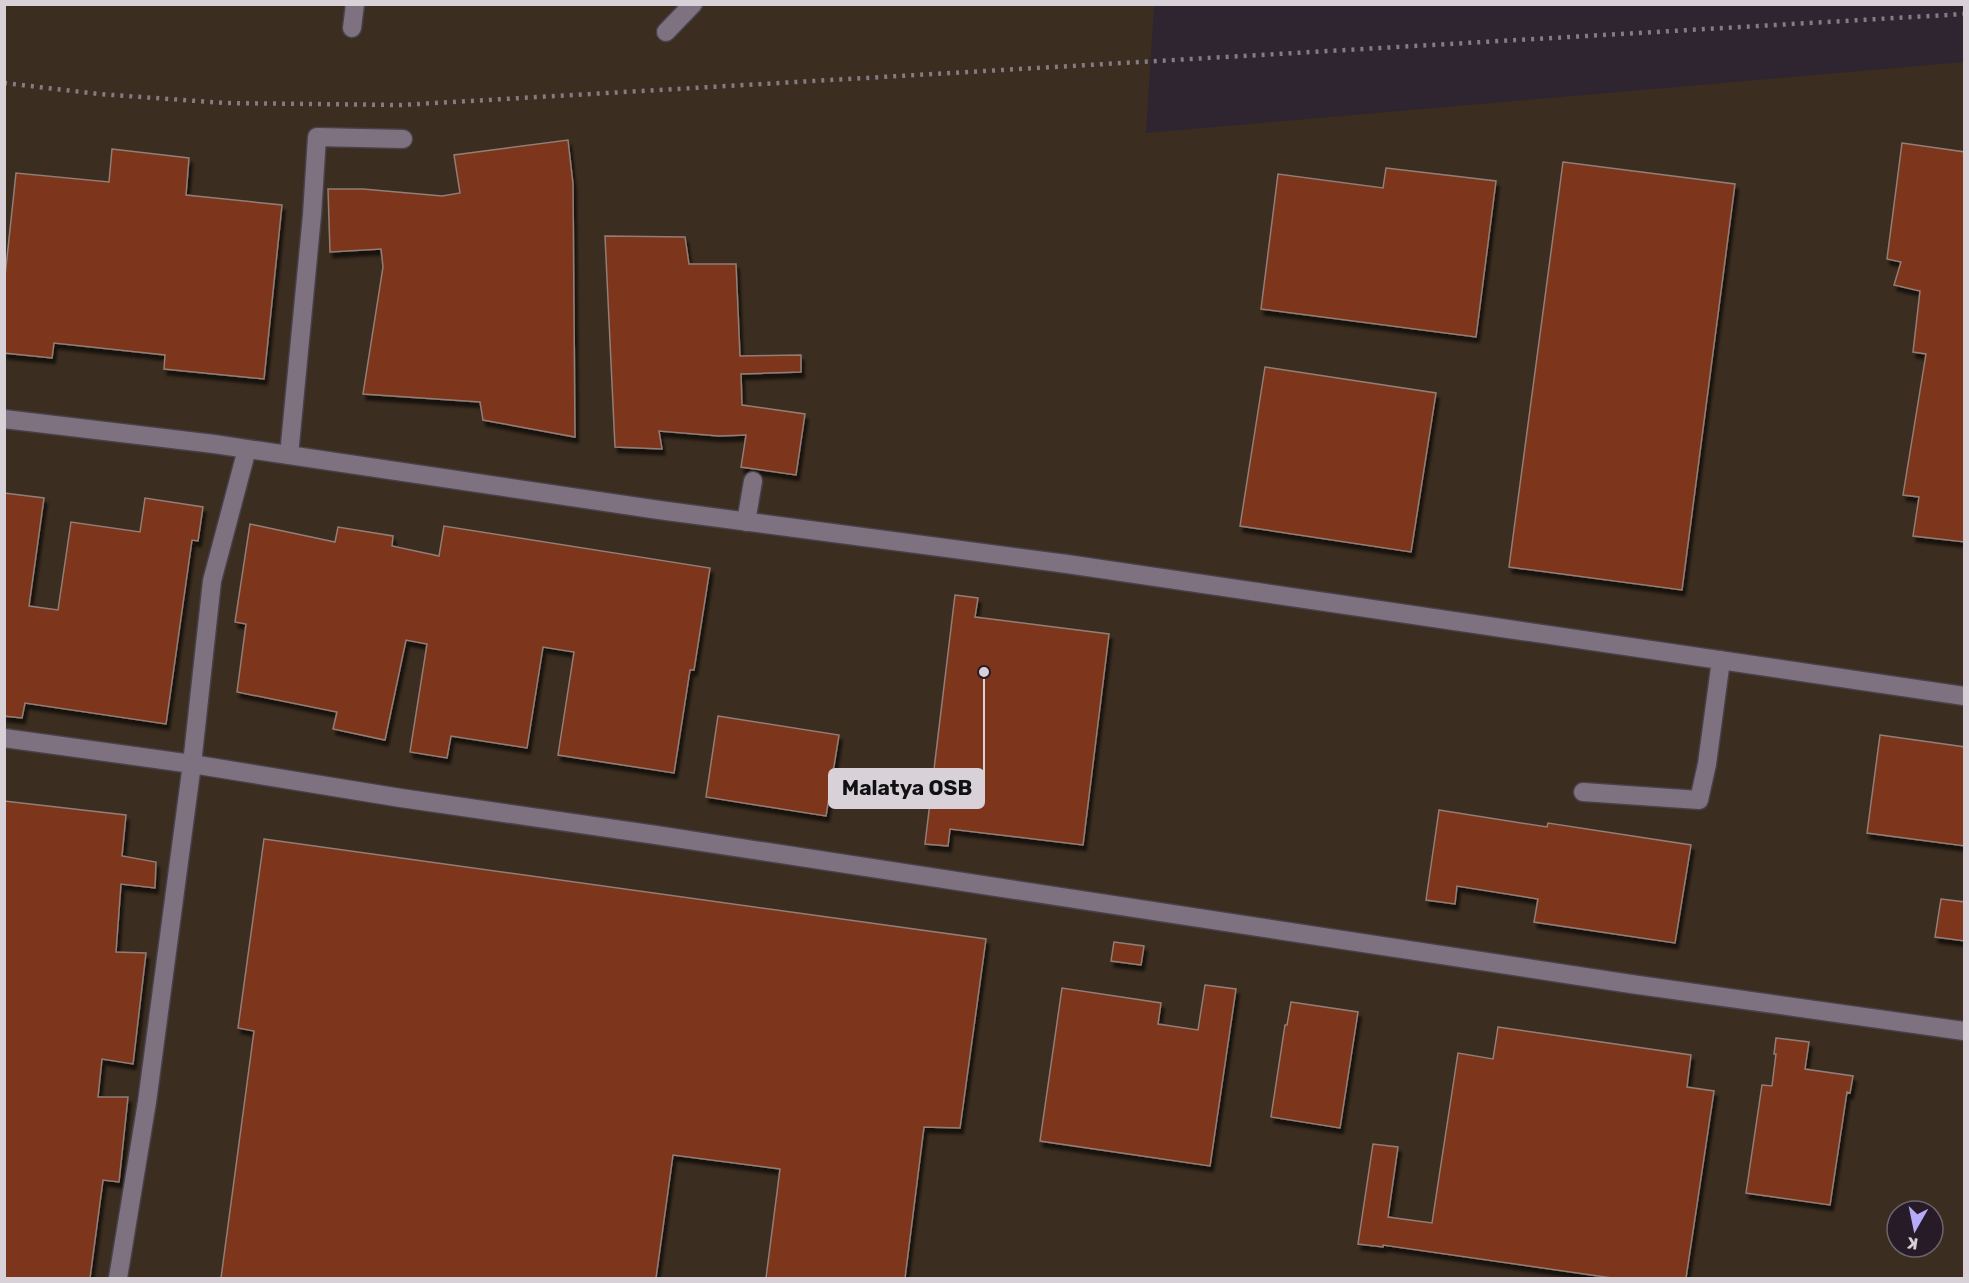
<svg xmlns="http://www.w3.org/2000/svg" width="1969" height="1283" viewBox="0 0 1969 1283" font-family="Rubik,sans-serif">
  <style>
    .industrial { fill: #3b2d20; fill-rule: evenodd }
    .building { fill: #7d341a; stroke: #917e77; stroke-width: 1.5; filter: url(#shadow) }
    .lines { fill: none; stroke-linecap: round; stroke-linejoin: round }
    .street-casing { stroke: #49414a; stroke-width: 21 }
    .street { stroke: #7f7280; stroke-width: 18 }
    .rail { stroke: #847b84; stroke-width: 4.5; stroke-dasharray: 3 6; stroke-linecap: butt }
    .leader { fill: none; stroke: #d8d1d8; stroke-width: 2 }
    .callout-dot { fill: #d8d1d8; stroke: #261b26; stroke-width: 2 }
    .callout { fill: #d8d1d8; stroke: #d8d1d8; stroke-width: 2 }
    .callout-label { font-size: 21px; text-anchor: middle; font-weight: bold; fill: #111 }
  </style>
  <defs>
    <filter id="shadow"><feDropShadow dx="3" dy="5.5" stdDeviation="1.5" flood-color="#0009"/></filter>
  </defs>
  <rect width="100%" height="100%" fill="#2f2530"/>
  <path class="industrial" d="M5 5H1154L1146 133 1964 62V1278H5ZM1897 1211H1933V1247H1897Z"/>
  <path class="building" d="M568 140 573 184 575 437 483 420 480 402 363 394 383 267 381 249 330 252 328 189H363L442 196 460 193 454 155Z
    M1902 143 1965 152V542L1913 536 1919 497 1903 495 1926 354 1913 352 1920 291 1894 285 1901 262 1887 259Z
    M112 149 189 158 186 195 282 205 264 379 164 369 165 355 54 343 52 358 4 353V286L16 173 109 182Z
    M1563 162 1735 184 1682 590 1509 567Z
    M1386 168 1496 181 1476 337 1261 309 1278 174 1383 188Z
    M605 236 685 237 689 264H736L740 356 801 355V372L741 374 742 405 805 414 796 475 741 467 746 435 719 436 659 431 662 449 615 447Z
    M1265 367 1436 393 1411 552 1240 526Z
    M4 493 44 498 29 606 58 610 71 522 140 532 145 498 203 507 198 541 192 540 166 724 25 703 22 718 4 716Z
    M250 524 335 542 338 527 393 536 392 546 439 556 444 526 710 568 694 670H690L674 773 558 755 574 652 543 647 527 748 451 736 447 758 410 752 427 644 406 640 385 740 333 729 337 712 237 692 246 624 235 622Z
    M955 595 978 598 975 617 1109 634 1083 845 950 829 948 846 925 844Z
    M718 716 839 735 826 816 706 797Z
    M1880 735 1965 747V846L1867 833Z
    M4 801 126 815 122 856 156 862 155 888 121 884 116 952 146 953 133 1064 102 1059 98 1097H128L119 1182 103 1180 90 1278H4Z
    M1439 810 1547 827 1548 823 1691 845 1675 943 1534 922 1538 899 1457 886 1455 904 1426 900Z
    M264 839 986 939 960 1128 924 1127 905 1278H766L780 1169 673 1155 656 1278H221L254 1031 238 1028Z
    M1941 899 1965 902V941L1935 937Z
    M1114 942 1144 946 1141 965 1111 961Z
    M1205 985 1236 989 1210 1166 1040 1141 1062 988 1161 1003 1158 1024 1198 1030Z
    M1291 1002 1358 1012 1340 1128 1271 1117 1285 1025H1287Z
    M1498 1027 1691 1055 1687 1087 1714 1091 1686 1278H1612L1383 1245V1247L1358 1244 1373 1144 1398 1147 1388 1217 1432 1223 1458 1053 1493 1059Z
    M1776 1038 1809 1042 1805 1069 1853 1076 1850 1093 1847 1092 1830 1205 1746 1193 1762 1085 1772 1086 1776 1054H1774Z"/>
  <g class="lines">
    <defs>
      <path id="street" d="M352 28 355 4
        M666 32 693 4
        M4 419 214 444 659 510 1067 564 1964 696
        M289 455 312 215 317 137 403 139
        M746 522 753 481
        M4 738 192 764 401 798 656 835 1631 984 1964 1031
        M1583 792 1699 800 1707 764 1721 660
        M118 1278 147 1102 192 764 212 581 247 449"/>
    </defs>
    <use href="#street" class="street-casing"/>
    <use href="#street" class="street"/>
    <path class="rail" d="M4 83 99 94 225 103 401 105 1964 14"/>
  </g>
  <path class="leader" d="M984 672L984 788"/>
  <circle class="callout-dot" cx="984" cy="672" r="6"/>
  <rect class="callout" x="829" y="769" width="155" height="39" rx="6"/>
  <g class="callout-label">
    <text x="907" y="795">Malatya OSB</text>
  </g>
  <rect width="1969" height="1283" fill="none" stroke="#d8d1d8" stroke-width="12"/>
  <g transform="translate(1915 1229) rotate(189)"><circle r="28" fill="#261b26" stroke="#6d646d" stroke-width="1.5"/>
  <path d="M0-4.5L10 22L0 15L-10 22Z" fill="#b6abf8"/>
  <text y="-9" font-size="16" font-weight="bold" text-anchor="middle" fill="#d8d1d8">K</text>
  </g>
</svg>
